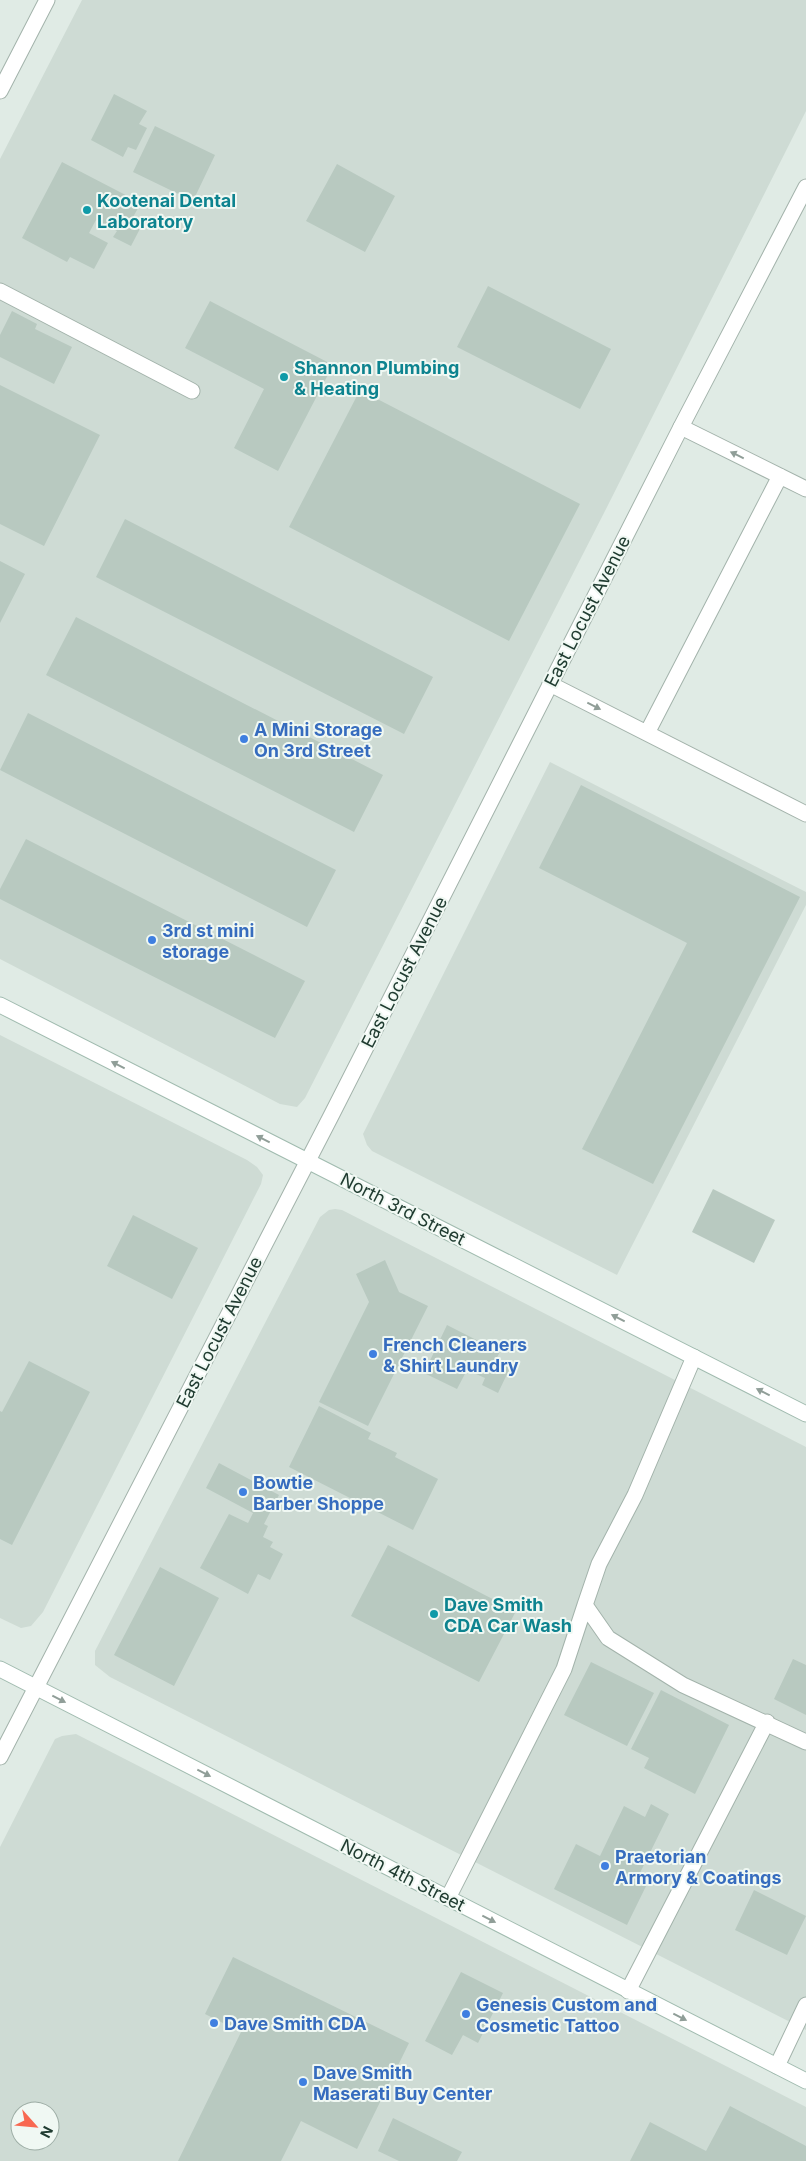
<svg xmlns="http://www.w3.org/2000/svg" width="806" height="2161" viewBox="0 0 806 2161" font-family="Inter,sans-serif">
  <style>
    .built { fill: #cedbd4; fill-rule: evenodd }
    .building { fill: #b8c9c0 }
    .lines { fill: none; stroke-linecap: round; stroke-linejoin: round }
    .lane-casing { stroke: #a3b3ab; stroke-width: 17 }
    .street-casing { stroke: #a3b3ab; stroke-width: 17 }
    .secondary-casing { stroke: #a0bbaf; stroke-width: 17 }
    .lane { stroke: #fff; stroke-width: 15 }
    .street { stroke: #fff; stroke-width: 15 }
    .secondary { stroke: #fff; stroke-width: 15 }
    .oneway { fill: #909e98 }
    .culture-dot { fill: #0f9aa8; stroke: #f0f8f3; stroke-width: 2 }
    .shop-dot { fill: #3f7fe0; stroke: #f0f8f3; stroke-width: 2 }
    .labels { text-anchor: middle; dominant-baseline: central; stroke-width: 4; stroke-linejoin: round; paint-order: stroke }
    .culture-label { font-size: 18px; font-weight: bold; fill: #0d838f; stroke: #f0f8f3; text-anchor: start }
    .street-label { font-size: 18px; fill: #203c31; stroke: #f0f8f3 }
    .shop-label { font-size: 18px; font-weight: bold; fill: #366cbe; stroke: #f0f8f3; text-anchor: start }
  </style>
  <rect width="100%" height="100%" fill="#e0ebe5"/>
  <path class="built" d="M82 0H806V111L606 509 305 1098 297 1107 280 1104 0 959V159Z
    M550 762 806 892V905L617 1275 372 1151 367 1145 363 1134Z
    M0 1035 247 1160 257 1167 263 1175 261 1184 43 1612 31 1626 21 1628 0 1618Z
    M335 1209 342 1210 806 1447V2030L110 1677 95 1665V1651L320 1217 329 1210Z
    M76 1734 806 2107V2161H0V1847L55 1739 62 1736ZM20 2111H50V2141H20Z"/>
  <path class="building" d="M114 94 147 111 139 124 147 128 136 150 128 147 123 157 91 140Z
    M155 126 215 155 193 201 133 172Z
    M62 162 141 203 133 217 143 223 131 246 113 237 117 231 96 220 89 233 108 243 94 269 70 257 67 262 22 238Z
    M337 164 395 196 365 252 306 221Z
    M488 286 611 349 580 409 457 347Z
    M210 301 333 365 278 471 234 448 264 389 185 348Z
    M12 311 37 324 35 329 72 347 54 384 0 357V335Z
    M0 385 100 435 44 546 0 524Z
    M360 390 580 504 509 641 289 527Z
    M125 519 433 677 404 734 96 577Z
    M0 561 25 574 0 623Z
    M76 617 383 775 354 832 46 675Z
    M28 713 336 870 307 927 0 770Z
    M581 785 800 897 653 1184 582 1149 687 943 539 868Z
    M26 839 305 981 275 1038 0 899V889Z
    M713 1189 775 1220 754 1263 692 1232Z
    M133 1215 198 1248 172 1299 107 1266Z
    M385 1260 399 1292 428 1306 368 1426 319 1402 369 1302 356 1274Z
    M447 1325 500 1352 496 1359 511 1366 498 1393 482 1385 485 1378 467 1370 457 1389 424 1373Z
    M29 1361 90 1392 12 1545 0 1539V1411L2 1412Z
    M319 1406 371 1433 368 1439 397 1453 395 1457 438 1479 413 1530 289 1467Z
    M219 1463 279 1495 264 1524 268 1526 263 1537 273 1542 270 1547 283 1554 270 1580 258 1574 248 1594 200 1568 229 1514 248 1523 253 1513 206 1488Z
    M388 1545 516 1611 479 1682 351 1616Z
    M160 1567 219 1598 174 1686 114 1655Z
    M793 1659 806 1665V1715L774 1699Z
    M591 1662 654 1693 627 1746 564 1715Z
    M661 1690 729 1725 695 1794 644 1768 649 1758 631 1749Z
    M651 1804 669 1814 639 1875 649 1880 627 1925 554 1889 576 1844 600 1856 624 1806 645 1817Z
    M754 1890 806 1916 787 1955 735 1930Z
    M233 1957 409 2043 357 2149 301 2121 281 2161H178L241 2032 205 2014Z
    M461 1972 503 1993 478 2043 463 2035 452 2055 425 2041Z
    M730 2106 806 2146V2161H630L650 2122 706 2151Z
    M393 2118 462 2152 457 2161H399L378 2151Z"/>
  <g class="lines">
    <defs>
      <path id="lane" d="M0 291 192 391
        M681 427 806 489
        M550 684 806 814
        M647 733 780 476
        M694 1357 635 1495 599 1564 585 1605 608 1638 683 1685 806 1742
        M448 1898 564 1669 585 1605
        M628 1991 767 1722
        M777 2066 806 2005"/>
      <path id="street" d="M0 91 47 0
        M0 1757 331 1116 681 427 806 187"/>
      <path id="secondary" d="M0 1005 806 1414
        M0 1669 806 2081"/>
    </defs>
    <use href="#lane" class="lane-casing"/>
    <use href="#street" class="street-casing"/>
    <use href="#secondary" class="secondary-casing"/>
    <use href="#lane" class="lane"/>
    <use href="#street" class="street"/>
    <use href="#secondary" class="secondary"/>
  </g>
  <defs><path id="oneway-solid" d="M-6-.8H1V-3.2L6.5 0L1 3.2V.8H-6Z" transform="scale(1.25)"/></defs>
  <g class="oneway">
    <use href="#oneway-solid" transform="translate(737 455) rotate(-154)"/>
    <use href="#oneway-solid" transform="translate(594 706) rotate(27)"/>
    <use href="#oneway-solid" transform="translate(118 1065) rotate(-153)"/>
    <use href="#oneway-solid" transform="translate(263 1139) rotate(-153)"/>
    <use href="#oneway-solid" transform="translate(618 1318) rotate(-153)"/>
    <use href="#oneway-solid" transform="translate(763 1392) rotate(-153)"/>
    <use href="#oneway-solid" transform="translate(59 1699) rotate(27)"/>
    <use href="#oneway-solid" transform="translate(204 1773) rotate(27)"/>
    <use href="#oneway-solid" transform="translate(489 1919) rotate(27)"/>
    <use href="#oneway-solid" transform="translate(680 2017) rotate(27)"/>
  </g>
  <g class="culture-dot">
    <circle cx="87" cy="210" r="5"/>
    <circle cx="284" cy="377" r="5"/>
    <circle cx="434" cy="1614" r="5"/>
  </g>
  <g class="shop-dot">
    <circle cx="244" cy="739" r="5"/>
    <circle cx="152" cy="940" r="5"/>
    <circle cx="373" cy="1354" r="5"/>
    <circle cx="243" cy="1492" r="5"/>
    <circle cx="605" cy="1866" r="5"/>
    <circle cx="466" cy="2014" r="5"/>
    <circle cx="214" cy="2023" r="5"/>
    <circle cx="303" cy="2082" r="5"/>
  </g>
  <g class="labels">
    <g class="culture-label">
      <text x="97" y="200">Kootenai Dental<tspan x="97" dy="21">Laboratory</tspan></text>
      <text x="294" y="367">Shannon Plumbing<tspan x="294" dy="21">&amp; Heating</tspan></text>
      <text x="444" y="1604">Dave Smith<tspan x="444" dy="21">CDA Car Wash</tspan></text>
    </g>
    <g class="street-label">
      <text transform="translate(587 611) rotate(-63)">East Locust Avenue</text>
      <text transform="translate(404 972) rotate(-63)">East Locust Avenue</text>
      <text transform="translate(403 1209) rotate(27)">North 3rd Street</text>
      <text transform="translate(219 1332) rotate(-63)">East Locust Avenue</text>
      <text transform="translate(403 1875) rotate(27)">North 4th Street</text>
    </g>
    <g class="shop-label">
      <text x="254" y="729">A Mini Storage<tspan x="254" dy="21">On 3rd Street</tspan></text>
      <text x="162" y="930">3rd st mini<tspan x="162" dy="21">storage</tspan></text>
      <text x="383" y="1344">French Cleaners<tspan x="383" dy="21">&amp; Shirt Laundry</tspan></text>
      <text x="253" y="1482">Bowtie<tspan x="253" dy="21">Barber Shoppe</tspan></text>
      <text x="615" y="1856">Praetorian<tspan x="615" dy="21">Armory &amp; Coatings</tspan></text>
      <text x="476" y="2004">Genesis Custom and<tspan x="476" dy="21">Cosmetic Tattoo</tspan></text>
      <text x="224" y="2023">Dave Smith CDA</text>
      <text x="313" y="2072">Dave Smith<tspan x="313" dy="21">Maserati Buy Center</tspan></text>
    </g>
  </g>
  <g transform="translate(35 2126) rotate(117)"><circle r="24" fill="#f0f8f3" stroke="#9dada5"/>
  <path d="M0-4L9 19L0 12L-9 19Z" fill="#f86851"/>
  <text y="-8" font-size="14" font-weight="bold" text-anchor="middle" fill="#203c31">N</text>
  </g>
</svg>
